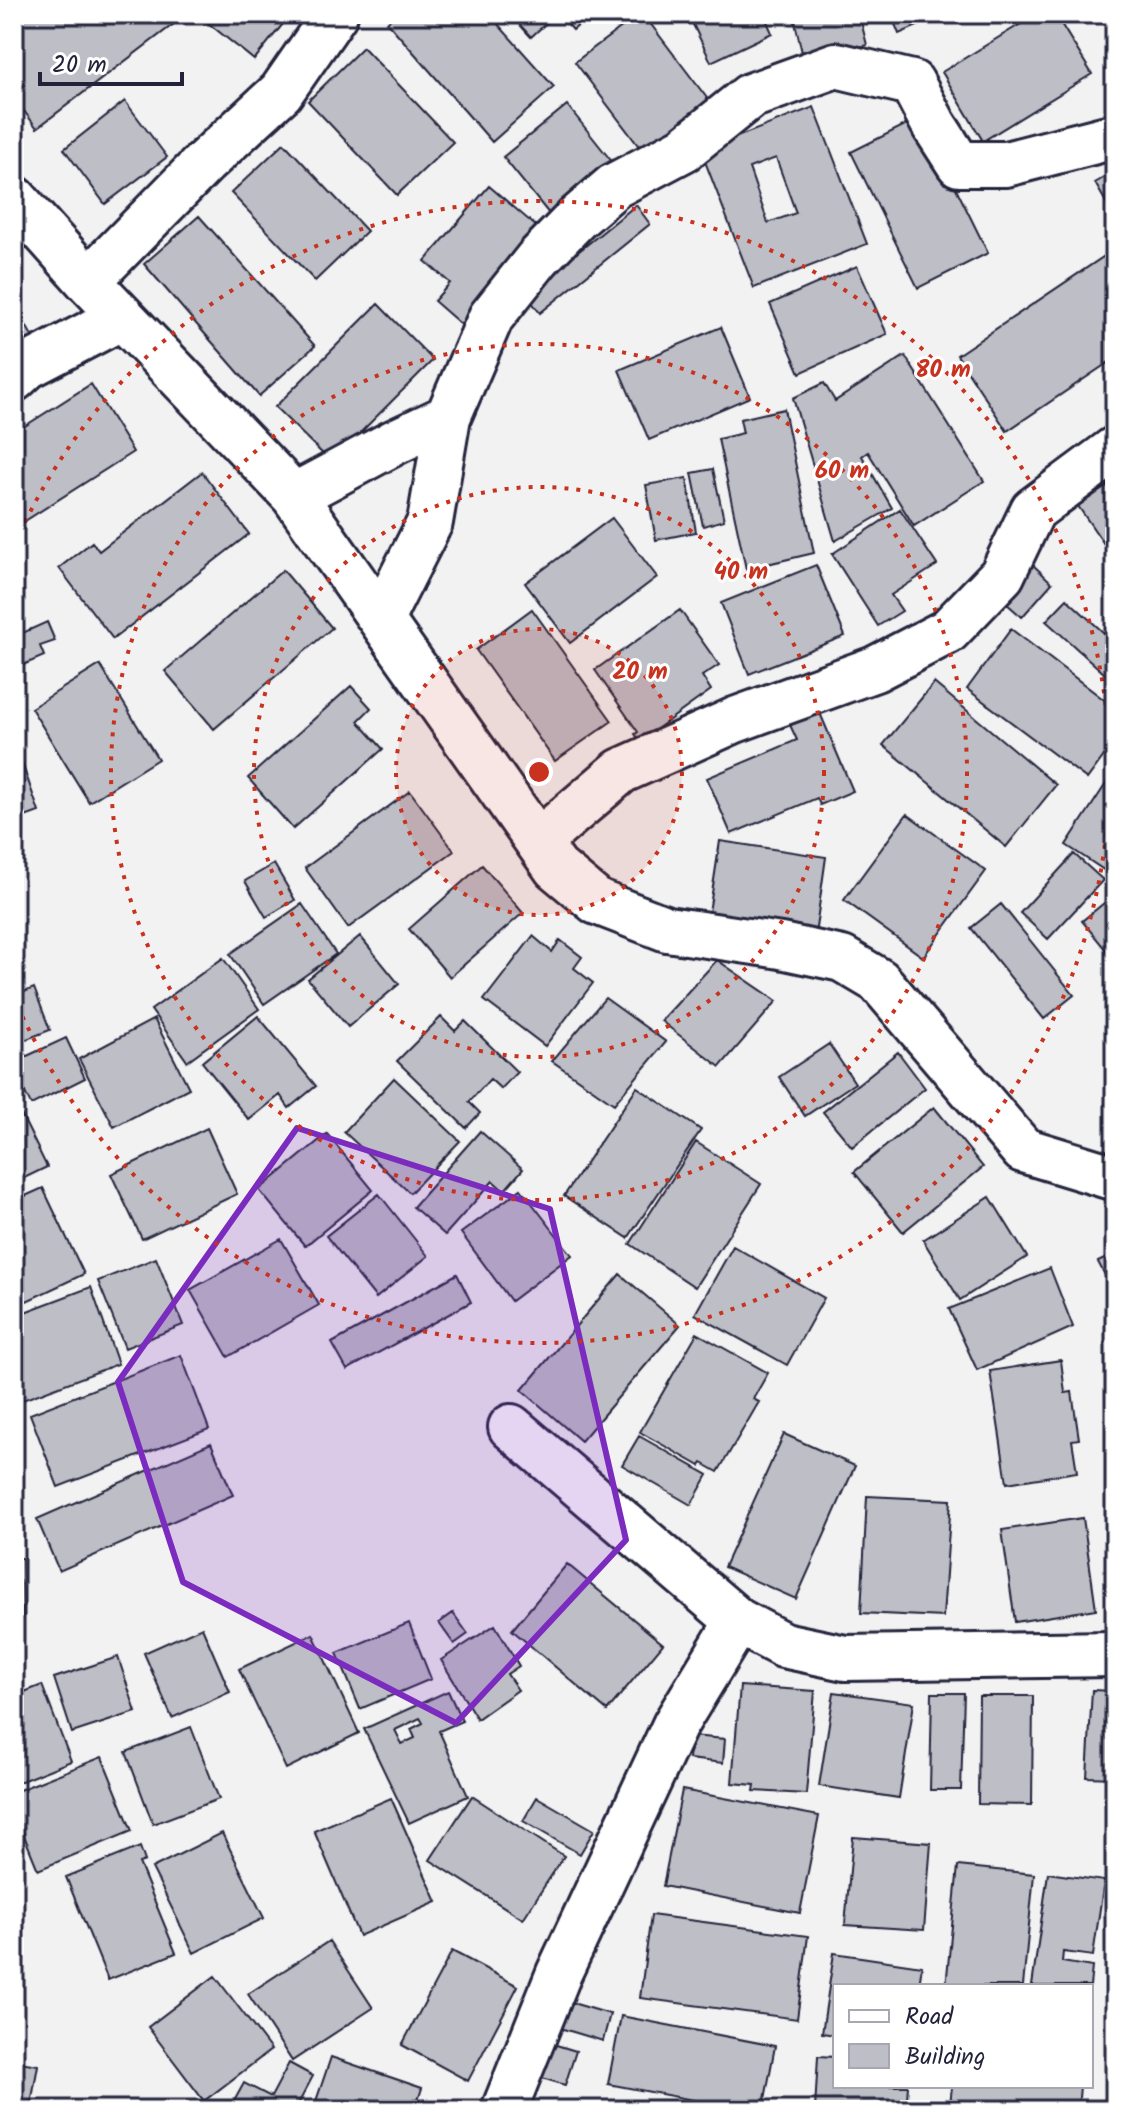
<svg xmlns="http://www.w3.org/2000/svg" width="1129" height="2124" viewBox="0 0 1129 2124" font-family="Kalam,sans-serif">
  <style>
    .building { fill: #bebec6; stroke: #22223b; stroke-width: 2; fill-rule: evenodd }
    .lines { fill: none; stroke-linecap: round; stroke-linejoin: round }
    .minor-casing { stroke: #22223b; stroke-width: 50 }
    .minor { stroke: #fff; stroke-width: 44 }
    .marked { fill: #7b2cbf; fill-opacity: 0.2; stroke: #7b2cbf; stroke-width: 6; stroke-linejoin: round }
    .ring { fill: none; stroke: #c8321e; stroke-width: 4; stroke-dasharray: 4 8 }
    .centre { fill: #c8321e; stroke: #fff; stroke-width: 4 }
    .ring-label { font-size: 24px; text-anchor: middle; font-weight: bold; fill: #c8321e; stroke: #fff; stroke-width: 6; stroke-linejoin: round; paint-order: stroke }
  </style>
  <rect width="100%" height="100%" fill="#f2f2f3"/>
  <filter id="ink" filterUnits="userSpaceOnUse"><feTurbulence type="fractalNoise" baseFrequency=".0125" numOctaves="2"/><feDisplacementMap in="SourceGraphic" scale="16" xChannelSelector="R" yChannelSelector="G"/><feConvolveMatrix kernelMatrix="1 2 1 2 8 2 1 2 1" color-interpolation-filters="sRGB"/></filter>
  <g filter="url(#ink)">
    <path class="building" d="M30 14H174L179 20 37 128 14 98V26Z
      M197 14H291L254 60Z
      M396 14H489L554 87 492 142 387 22Z
      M510 14H552L554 16 531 37Z
      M559 14H592L573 30Z
      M639 14H643L713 106 647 157 575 62Z
      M688 14H764L772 33 711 62Z
      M793 14H859L867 45 804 61Z
      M891 14H945L899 34Z
      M1037 14H1055L1092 74 983 141 942 72Z
      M363 47 453 142 397 195 308 101Z
      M125 101 167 157 105 204 64 149Z
      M567 105 613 163 550 215 503 157Z
      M814 107 867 244 754 288 701 151ZM776 158 796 213 768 223 749 168Z
      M921 117 988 253 918 288 851 152Z
      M284 143 367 231 315 281 231 193Z
      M1115 171V218L1095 183Z
      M489 186 544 233 464 327 434 301 450 283 425 261Z
      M636 205 650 224 540 313 526 294Z
      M199 216 315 346 259 396 144 264Z
      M1115 249V358L1007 431 957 355Z
      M857 266 887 334 800 373 770 304Z
      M14 304 36 343 14 355Z
      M378 304 433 360 331 462 275 407Z
      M721 327 750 397 649 440 619 370Z
      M905 356 984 481 914 526 868 452 862 456 892 508 835 541 793 398 824 383 835 401Z
      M91 384 133 452 14 528V433Z
      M784 409 814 553 746 569 718 439 743 433 740 419Z
      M713 469 724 520 703 526 692 473Z
      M202 472 249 534 113 639 59 568 92 542 99 551Z
      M687 478 696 532 656 540 646 485Z
      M1115 481V560L1078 506Z
      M900 509 937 565 891 595 902 611 878 626 832 554Z
      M612 518 657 577 570 643 525 583Z
      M1029 561 1052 583 1022 617 998 596Z
      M816 565 845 636 749 674 721 603Z
      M283 570 332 628 214 729 165 671Z
      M1067 599 1115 643V683L1046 621Z
      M532 609 612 721 555 761 476 650Z
      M680 610 719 665 702 676 711 690 640 741 635 734 638 732 595 670Z
      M47 622 55 641 40 646 44 656 14 669V631L16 636Z
      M1011 629 1115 708V741L1087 779 967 689Z
      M100 665 158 759 89 802 31 708Z
      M934 683 1056 785 1006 847 883 745Z
      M351 686 371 708 358 721 383 749 293 829 248 778Z
      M820 713 853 791 820 805 817 798 731 834 707 778 797 740 790 725Z
      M14 740 39 812 14 821Z
      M1115 770V865L1110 874 1066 845Z
      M410 791 454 851 348 928 305 868Z
      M907 814 986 871 923 957 844 900Z
      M720 841 826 857 815 935 708 919Z
      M1074 854 1103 880 1048 939 1020 913Z
      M274 864 295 900 266 917 245 881Z
      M482 865 523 913 450 977 409 929Z
      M1115 894V961L1082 921Z
      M302 904 336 954 264 1004 230 954Z
      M1001 904 1074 995 1044 1019 971 928Z
      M360 936 399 984 348 1027 308 979Z
      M533 936 552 952 560 940 582 957 574 968 593 983 545 1046 484 1000Z
      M223 958 259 1009 187 1061 151 1010Z
      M717 960 777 1001 720 1067 661 1021Z
      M34 988 50 1030 14 1044V996Z
      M605 998 666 1042 614 1104 552 1061Z
      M258 1016 316 1086 289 1108 280 1095 249 1120 202 1062Z
      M441 1017 455 1031 465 1021 517 1072 501 1089 490 1079 469 1102 480 1113 466 1128 397 1061Z
      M154 1019 189 1088 114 1127 79 1059Z
      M66 1038 85 1078 31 1105 14 1070V1062Z
      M829 1044 855 1083 805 1116 779 1077Z
      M898 1052 925 1088 852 1147 823 1112Z
      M394 1078 460 1141 410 1193 344 1132Z
      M637 1087 701 1130 628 1238 564 1196Z
      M14 1100 47 1167 14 1183Z
      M934 1107 983 1167 903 1232 854 1172Z
      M207 1128 237 1194 142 1239 111 1174Z
      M480 1131 523 1169 504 1191 493 1181 445 1235 413 1207Z
      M327 1134 373 1190 305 1246 259 1190Z
      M696 1142 761 1184 695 1287 630 1244Z
      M43 1188 84 1274 14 1307V1201Z
      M521 1189 572 1255 511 1301 461 1233Z
      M379 1194 428 1256 376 1298 326 1236Z
      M990 1197 1027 1257 960 1300 923 1240Z
      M281 1239 319 1305 228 1357 190 1290Z
      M733 1246 824 1298 787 1365 695 1314Z
      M1115 1254V1294L1098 1262Z
      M156 1258 183 1325 125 1348 98 1281Z
      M1050 1268 1073 1327 977 1370 949 1309Z
      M457 1274 471 1302 347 1370 332 1343Z
      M620 1274 680 1325 581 1441 522 1390Z
      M91 1287 118 1364 20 1401 14 1385V1316Z
      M697 1333 768 1373 753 1399 759 1402 718 1472 702 1463 700 1466 640 1432Z
      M181 1355 209 1429 58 1487 30 1414Z
      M1061 1360 1065 1393 1072 1392 1079 1439 1072 1440 1077 1472 1007 1483 990 1371Z
      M784 1434 855 1466 796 1599 724 1567Z
      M639 1436 708 1475 691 1505 622 1465Z
      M211 1443 233 1495 59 1571 37 1519Z
      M867 1496 951 1500 943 1617 861 1613Z
      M1083 1518 1096 1609 1015 1622 1002 1530Z
      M14 1558H22L23 1618H14Z
      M567 1564 663 1644 607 1711 512 1630Z
      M453 1613 468 1634 454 1644 439 1623Z
      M409 1623 431 1679 360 1709 337 1653Z
      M495 1625 519 1666 507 1674 518 1690 477 1719 441 1660Z
      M202 1627 230 1692 172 1718 144 1653Z
      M313 1634 359 1733 286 1769 239 1669Z
      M118 1657 136 1712 72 1733 54 1678Z
      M42 1685 71 1761 14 1784V1696Z
      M740 1686 815 1691 806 1794 754 1791 755 1785 732 1783Z
      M1092 1690 1115 1691V1778L1087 1777Z
      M448 1691 462 1721 439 1731 468 1796 409 1823 364 1729ZM420 1718 423 1723 411 1729 415 1738 402 1744 395 1730Z
      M834 1692 914 1703 899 1798 819 1786Z
      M932 1693H964L961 1790H930Z
      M979 1696H1033L1032 1805 978 1804Z
      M191 1727 219 1799 153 1824 126 1752Z
      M691 1736 725 1739 723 1763 689 1759Z
      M102 1757 132 1831 38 1870 14 1811V1792Z
      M682 1790 819 1816 800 1913 663 1886Z
      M472 1796 564 1856 523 1919 430 1860Z
      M537 1797 594 1830 580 1854 523 1821Z
      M391 1798 437 1902 359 1936 314 1831Z
      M222 1833 264 1918 194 1953 152 1868Z
      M853 1837 931 1843 924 1930 845 1925Z
      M140 1847 145 1861 139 1863 176 1953 108 1980 66 1877Z
      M958 1866 1034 1874 1023 1986H946Z
      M1048 1873 1104 1881 1093 1956 1063 1952 1062 1962 1092 1967 1090 1986H1032Z
      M651 1915 808 1936 797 2019 640 1998Z
      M329 1941 373 2008 292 2061 248 1994Z
      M452 1951 518 1986 468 2081 402 2045Z
      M834 1953 922 1966 919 1986H835V2035L822 2033Z
      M215 1976 271 2050 204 2101 148 2027Z
      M569 2002 610 2014 603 2041 560 2028Z
      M621 2016 775 2046 763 2110H746L608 2084Z
      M543 2041 576 2051 565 2085 532 2075Z
      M818 2056 835 2057V2086H908L906 2110H815Z
      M331 2057 422 2088 415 2110H313Z
      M14 2061 38 2065 30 2110H14Z
      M289 2063 313 2076 295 2110H246L233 2103 244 2083 271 2097Z
      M952 2086H1080L1078 2110H1002L950 2105Z"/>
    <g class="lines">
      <defs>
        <path id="minor" d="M14 198 88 281 294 496 556 868 597 902 667 929 781 946 842 959 879 981 1023 1150 1115 1178
          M88 281 205 162 281 92 335 14
          M14 379 28 366 122 317
          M294 496 395 442 448 417
          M381 619 430 522 448 417 491 317 538 258 577 218 614 186 684 149 750 96 836 65 912 83 934 125 959 164H1006L1115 136
          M538 842 621 771 735 720 875 669 948 631 1002 575 1033 510 1115 449
          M511 1427 738 1621 783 1645 845 1658 1115 1654
          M504 2110 559 1973 675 1725 738 1621"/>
      </defs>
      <use href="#minor" class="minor-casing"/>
      <use href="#minor" class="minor"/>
    </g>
  </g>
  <path class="marked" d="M297 1128 550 1209 626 1540 456 1723 183 1582 118 1382Z"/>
  <circle cx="539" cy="772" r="143" fill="#c8321e" fill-opacity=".12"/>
  <g class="ring">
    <circle cx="539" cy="772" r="143"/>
    <circle cx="539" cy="772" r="285"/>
    <circle cx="539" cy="772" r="428"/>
    <path d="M15 544A571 571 0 1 1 15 1000"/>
  </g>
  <circle cx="539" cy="772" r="12" class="centre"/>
  <g class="ring-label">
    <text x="943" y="377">80 m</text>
    <text x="842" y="478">60 m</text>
    <text x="741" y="579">40 m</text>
    <text x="640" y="679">20 m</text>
  </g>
  <rect width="1129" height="2124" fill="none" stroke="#fff" stroke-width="48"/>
  <rect x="24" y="24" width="1081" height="2076" fill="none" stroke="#22223b" stroke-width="3" filter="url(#ink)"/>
  <rect x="833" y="1984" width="260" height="104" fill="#ffffff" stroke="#a7a7b1" stroke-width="2"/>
  <rect x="849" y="2010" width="40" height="12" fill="#ffffff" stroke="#a7a7b1" stroke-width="2"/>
  <text x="905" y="2024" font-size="24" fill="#22223b">Road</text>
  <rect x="849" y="2044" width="40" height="24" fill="#bebec6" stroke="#a7a7b1" stroke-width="2"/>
  <text x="905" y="2064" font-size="24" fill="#22223b">Building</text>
  <path d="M40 72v12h142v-12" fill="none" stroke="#22223b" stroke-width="4"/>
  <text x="52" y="72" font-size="24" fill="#22223b" stroke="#ffffff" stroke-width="6" paint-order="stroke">20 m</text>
</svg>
